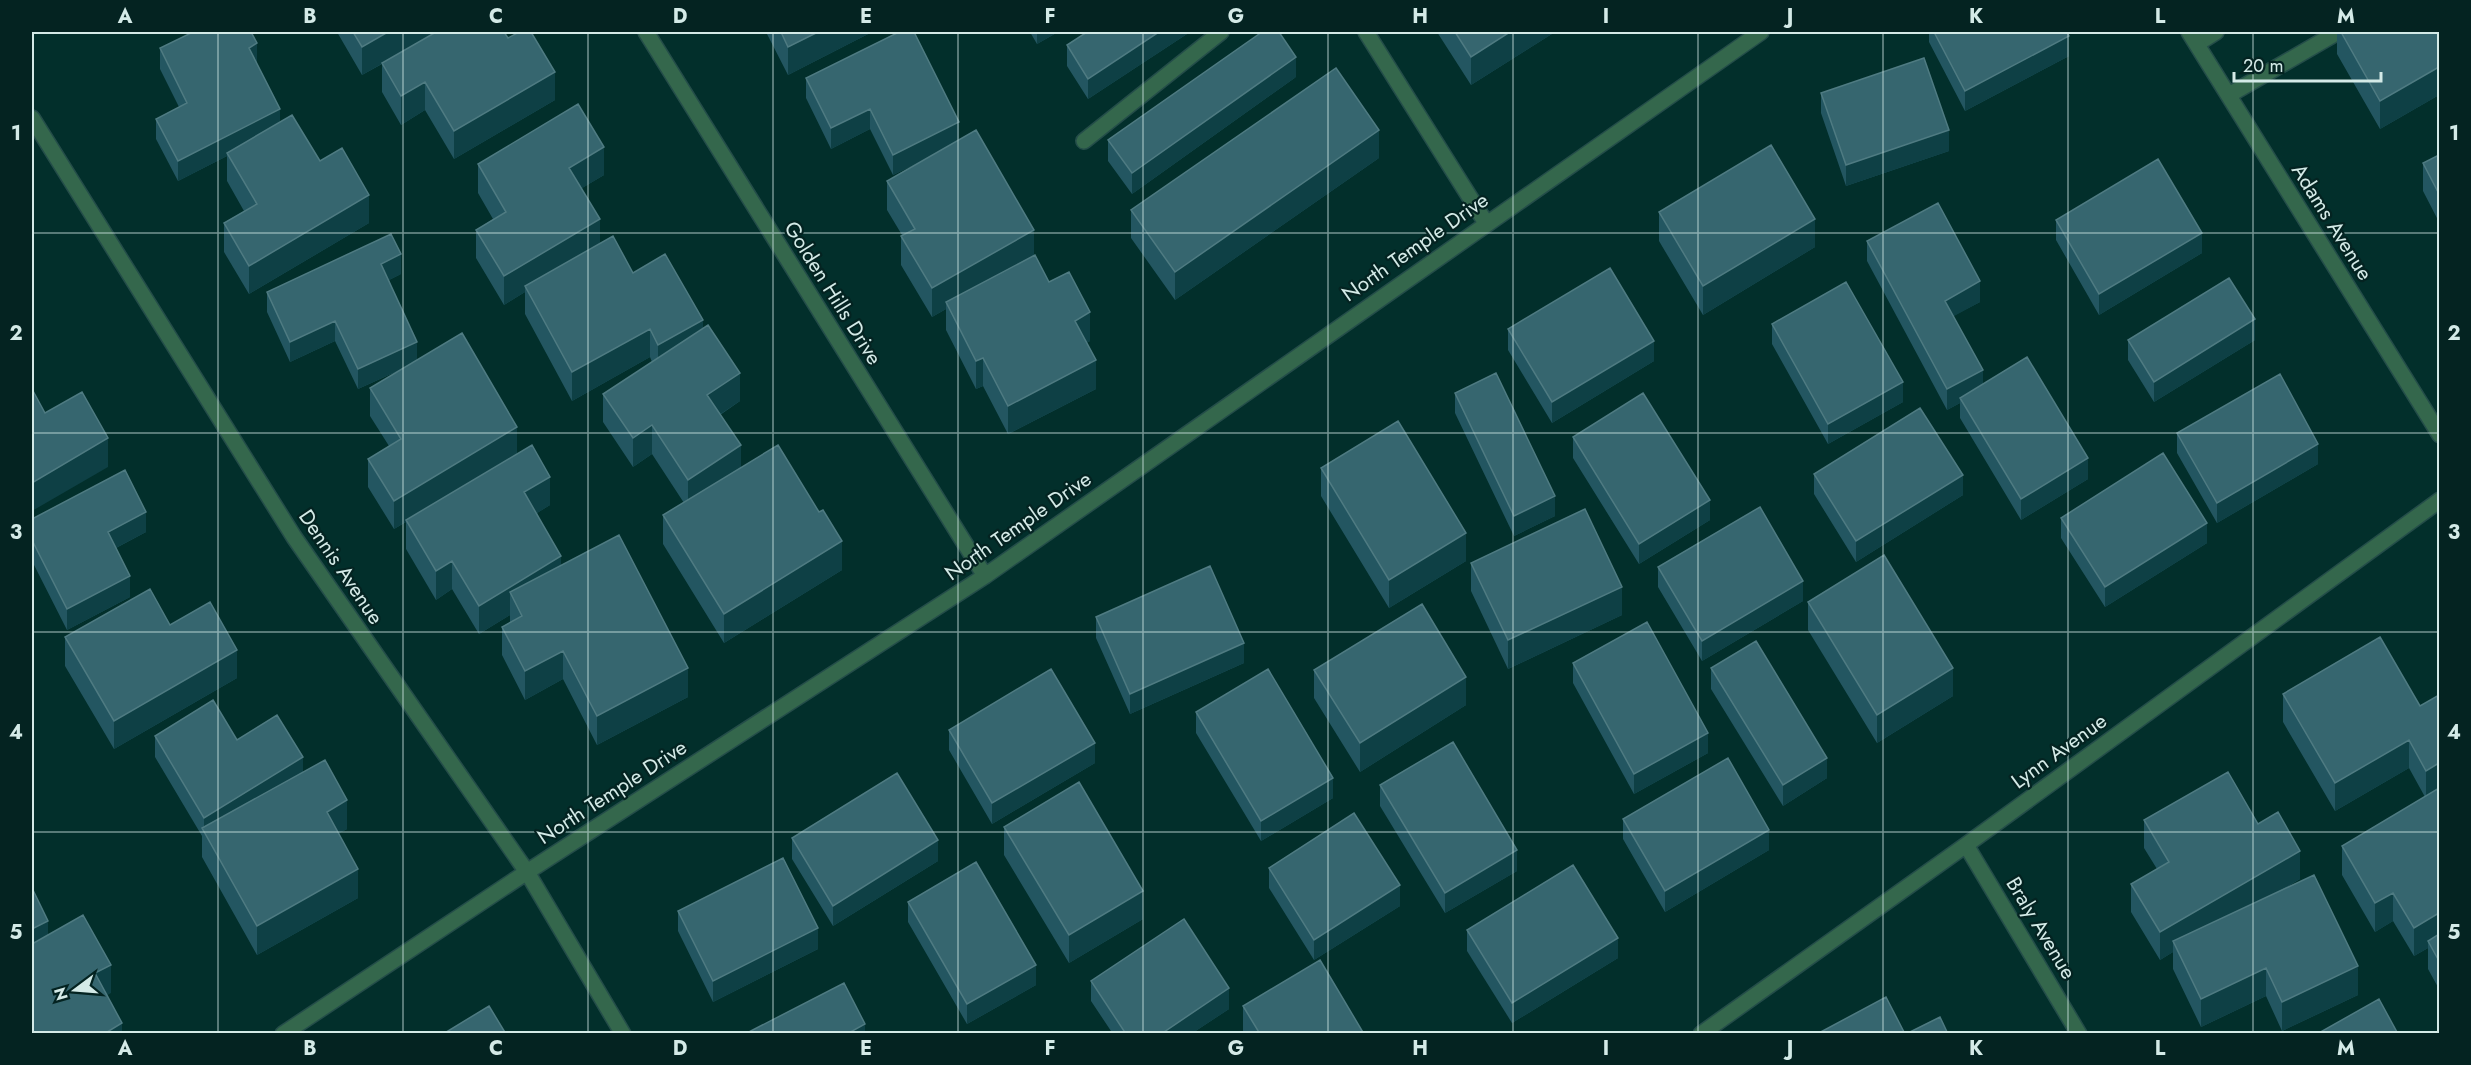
<svg xmlns="http://www.w3.org/2000/svg" width="2471" height="1065" viewBox="0 0 2471 1065" font-family="Jost,sans-serif">
  <style>
    .lines { fill: none; stroke-linecap: round; stroke-linejoin: round }
    .lane-casing { stroke: #244d49; stroke-width: 18 }
    .street-casing { stroke: #244d49; stroke-width: 18 }
    .lane { stroke: #34674c; stroke-width: 15 }
    .street { stroke: #34674c; stroke-width: 15 }
    .wall { fill: #235661 }
    .shaded-wall { fill: #0e4045 }
    .building { fill: #36666f; stroke: #4f7b82; stroke-width: 1.5 }
    .grid { fill: none; stroke: #d4eae7; stroke-width: 1.5; stroke-opacity: 0.55 }
    .labels { text-anchor: middle; dominant-baseline: central; stroke-width: 4.5; stroke-linejoin: round; paint-order: stroke }
    .street-label { font-size: 21px; fill: #d4eae7; stroke: #042321 }
    .neatline { fill: none; stroke: #d4eae7; stroke-width: 2 }
    .grid-label { font-size: 20px; text-anchor: middle; font-weight: bold; fill: #d4eae7 }
  </style>
  <rect width="100%" height="100%" fill="#022f2b"/>
  <g class="lines">
    <defs>
      <path id="lane" d="M2197 44 2216 32"/>
      <path id="street" d="M646 32 985 576
        M1366 32 1486 223
        M2189 32 2440 435
        M2229 95 2338 32
        M32 118 294 537 527 872 623 1034
        M1084 141 1221 32
        M1966 845 2079 1034
        M283 1034 527 872 985 576 1761 32
        M1701 1034 1966 845 2440 500"/>
    </defs>
    <use href="#lane" class="lane-casing"/>
    <use href="#street" class="street-casing"/>
    <use href="#lane" class="lane"/>
    <use href="#street" class="street"/>
  </g>
  <path class="wall" d="M337 32H504L508 38 555 100 454 159 425 110 401 125 382 92V64L362 75Z
    M767 32H872L788 75 767 34Z
    M1030 32H1058L1037 44Z
    M1087 32H1190L1088 99 1067 66V45Z
    M1437 32H1555L1471 85Z
    M1929 32H2067L2069 56 1965 111 1929 42Z
    M2337 32H2439V95L2380 129 2337 54Z
    M160 48 257 64 280 122 320 161 369 223 249 294 224 252V223L244 211 227 181V156L178 181 156 139V119L179 107 160 69Z
    M1296 77 1132 194 1108 161V140Z
    M806 78 959 140 1034 255 1049 282 1090 341 1086 343 1096 389 1008 434 983 386 976 389 946 330V309L932 317 901 265V236L902 235 887 210V181L930 157 893 175 870 129 831 149 806 98Z
    M1821 93 1949 151 1846 186 1821 113Z
    M2439 155V222L2423 191V163Z
    M1379 158 1175 300 1131 238V210Z
    M478 164 604 175 582 188 600 243 633 273 703 328 740 401 720 415 741 468 842 570 724 643 663 544V515L684 503 652 454 633 467 603 422V394L652 362 650 357 572 401 525 314V292L504 305 476 258V230L493 219 478 193Z
    M1659 212 1815 247 1703 315 1659 241Z
    M2056 220 2202 253 2099 315 2056 240Z
    M1867 241 1980 302 1953 316 1983 384 2088 479 2021 520 1960 418V403L1947 410 1867 261Z
    M401 274 389 280 417 360 517 454 550 505 537 513 561 565 688 697 597 745 563 679 525 700 502 655V627L510 622V615L479 634 452 589 436 600 406 549V522L394 529 368 487V459L389 446 370 416V388L400 370 358 389 335 341 290 362 267 312V292Z
    M1772 324 1903 402 1828 444 1772 344Z
    M1508 329 1654 361 1552 423 1508 350Z
    M2128 340H2255L2154 402 2128 360Z
    M1455 393 1555 516 1514 536 1455 413Z
    M2177 433 2318 464 2217 523 2177 453Z
    M1573 437 1710 520 1639 564 1573 458Z
    M1321 468 1466 561 1389 608 1321 496Z
    M1814 474 1963 495 1856 562 1814 494Z
    M2061 518 2207 543 2105 607 2061 538Z
    M32 519 146 532 116 548 130 597 67 630 32 561Z
    M1471 563 1622 615 1508 669 1471 591Z
    M1658 567 1803 601 1702 661 1658 587Z
    M1808 602 1953 696 1877 743 1808 630Z
    M1096 617 1244 663 1130 714 1096 638Z
    M170 625 237 678 114 749 65 666V637Z
    M1573 663 1708 753 1634 794 1573 683Z
    M1711 668 1827 778 1783 806 1711 689Z
    M1314 670 1466 705 1360 772 1314 698Z
    M2283 694 2420 706 2439 695V989L2428 969V948L2414 956 2393 921 2375 932 2342 875V846L2425 797 2409 768 2335 811 2283 722Z
    M1196 712 1333 798 1261 841 1196 733Z
    M949 730 1095 763 992 824 949 750Z
    M155 736 237 740 303 772 347 829 339 833 358 898 257 955 202 857V836L155 757Z
    M1380 785 1517 871 1445 913 1380 806Z
    M1623 819 1769 850 1665 912 1623 839Z
    M2144 820 2258 824 2300 879 2282 890 2358 995 2282 1031 2266 996 2201 1027 2173 969V952L2160 960 2131 912V884L2157 869 2144 848Z
    M1004 827 1143 919 1069 963 1004 855Z
    M792 838 938 861 833 926 792 859Z
    M1269 868 1400 906 1314 960 1269 888Z
    M908 902 1036 985 967 1024 908 922Z
    M678 911 818 949 713 1002 678 931Z
    M1467 930 1618 958 1512 1023 1467 951Z
    M1091 981 1229 1009 1191 1034H1113L1091 1001Z
    M1243 1006 1364 1034H1243Z"/>
  <path class="shaded-wall" d="M388 32H438L362 75V47Z
    M818 32H872L788 75V47Z
    M1037 32H1058L1037 44Z
    M1159 32H1190L1088 99V79Z
    M1510 32H1555L1471 85V57Z
    M2069 36V56L1965 111V91Z
    M257 43V64L249 48Z
    M1296 57V77L1132 194V173Z
    M2439 67V95L2380 129V101Z
    M555 72V100L454 159V131Z
    M425 82V110L401 125V96Z
    M280 109V130L227 153V156L178 181V161Z
    M870 109V129L831 149V128Z
    M959 122V143L893 175V155Z
    M1379 130V158L1175 300V272Z
    M1949 130V151L1846 186V165Z
    M604 147V175L569 196V168Z
    M369 195V223L249 294V266Z
    M600 219V247L525 286V292L504 305V276Z
    M1815 219V247L1703 315V286Z
    M1034 230V258L946 302V309L932 317V288Z
    M2202 233V253L2099 315V294Z
    M401 254V274L381 284V264Z
    M1980 281V302L1945 321V301Z
    M1090 312V341L1075 349V321Z
    M2255 319V340L2154 402V382Z
    M703 320V348L658 373V345Z
    M335 321V341L290 362V342Z
    M650 329V357L572 401V372Z
    M1654 341V361L1552 423V402Z
    M417 342V362L358 389V369Z
    M983 358V386L976 389V361Z
    M1096 360V389L1008 434V406Z
    M1983 370V391L1960 398V403L1947 410V389Z
    M740 373V401L707 423V395Z
    M1903 382V402L1828 444V424Z
    M652 425V454L633 467V438Z
    M517 427V455L394 529V501Z
    M108 438V467L32 511V483Z
    M2318 444V464L2217 523V503Z
    M741 445V474L688 508V480Z
    M2088 458V479L2021 520V499Z
    M1963 475V495L1856 562V541Z
    M550 477V505L524 521V492Z
    M1555 496V516L1514 536V516Z
    M1710 500V520L1639 564V544Z
    M146 512V532L108 552V532Z
    M2207 523V543L2105 607V587Z
    M1466 533V561L1389 608V580Z
    M842 541V570L724 643V614Z
    M561 556V585L510 592V615L479 634V606Z
    M452 561V589L436 600V571Z
    M130 576V597L67 630V609Z
    M1803 581V601L1702 661V641Z
    M1622 587V615L1508 669V640Z
    M1244 643V663L1130 714V694Z
    M237 650V678L114 749V721Z
    M563 651V679L525 700V671Z
    M688 668V697L597 745V716Z
    M1953 668V696L1877 743V715Z
    M1466 677V705L1360 772V743Z
    M1708 733V753L1634 794V774Z
    M2409 740V768L2335 811V783Z
    M1095 743V763L992 824V803Z
    M303 757V778L204 831V818Z
    M1827 758V778L1783 806V785Z
    M2439 763V792L2426 799V771Z
    M1333 778V798L1261 841V821Z
    M347 800V829L327 840V812Z
    M1769 830V850L1665 912V891Z
    M938 840V861L833 926V906Z
    M1517 850V871L1445 913V893Z
    M2300 851V879L2177 950 2173 941V952L2160 960V932Z
    M358 869V898L257 955V926Z
    M1400 885V906L1314 960V940Z
    M1143 891V919L1069 963V935Z
    M2393 893V921L2375 932V903Z
    M2439 913V941H2428V948L2414 956V928Z
    M48 921V941L32 949V929Z
    M818 928V949L713 1002V981Z
    M1618 938V958L1512 1023V1003Z
    M111 965V993L95 1002V973Z
    M1036 965V985L967 1024V1004Z
    M2358 966V995L2282 1031V1002Z
    M2266 968V996L2201 1027V999Z
    M1229 988V1009L1191 1034H1161Z
    M122 1023V1034H104Z
    M865 1024V1034H847Z"/>
  <path class="building" d="M193 32H251L257 43 249 48 280 109 178 161 156 119 187 103 160 48Z
    M353 32H388L362 47Z
    M436 32H504L508 38 519 32H531L555 72 454 131 425 82 401 96 382 63Z
    M781 32H818L788 47Z
    M899 32H914L959 122 893 155 870 109 831 128 806 78Z
    M1087 32H1159L1088 79 1067 45Z
    M1262 32H1279L1296 57 1132 173 1108 140Z
    M1455 32H1510L1471 57Z
    M1934 32H2067L2069 36 1965 91Z
    M2341 32H2439V67L2380 101Z
    M1924 58 1949 130 1846 165 1821 93Z
    M1336 68 1379 130 1175 272 1131 210Z
    M578 104 604 147 569 168 600 219 504 276 476 230 506 212 478 164Z
    M292 115 320 161 342 148 369 195 249 266 224 223 257 204 227 153Z
    M976 130 1034 230 932 288 901 236 915 229 887 181Z
    M1771 145 1815 219 1703 286 1659 212Z
    M2439 155V194L2423 163Z
    M2158 159 2202 233 2099 294 2056 220Z
    M1938 203 1980 281 1945 301 1983 370 1947 389 1867 241Z
    M391 234 401 254 381 264 417 342 358 369 335 321 290 342 267 292Z
    M613 236 633 273 665 254 703 320 658 345 650 329 572 372 525 286Z
    M1035 255 1049 282 1069 272 1090 312 1075 321 1096 360 1008 406 983 358 976 361 946 302Z
    M1610 268 1654 341 1552 402 1508 329Z
    M2229 278 2255 319 2154 382 2128 340Z
    M1846 282 1903 382 1828 424 1772 324Z
    M708 325 740 373 707 395 741 445 688 480 652 425 633 438 603 394Z
    M462 333 517 427 394 501 368 459 401 439 370 388Z
    M2027 357 2088 458 2021 499 1960 398Z
    M1496 373 1555 496 1514 516 1455 393Z
    M2280 374 2318 444 2217 503 2177 433Z
    M32 389 45 413 82 392 108 438 32 483Z
    M1643 393 1710 500 1639 544 1573 437Z
    M1920 408 1963 475 1856 541 1814 474Z
    M1398 421 1466 533 1389 580 1321 468Z
    M532 445 550 477 524 492 561 556 479 606 452 561 436 571 406 520Z
    M778 445 819 512 823 510 842 541 724 614 663 515Z
    M2163 453 2207 523 2105 587 2061 518Z
    M125 470 146 512 108 532 130 576 67 609 32 540V519Z
    M1760 507 1803 581 1702 641 1658 567Z
    M1585 509 1622 587 1508 640 1471 563Z
    M619 535 688 668 597 716 563 651 525 671 502 627 522 616 510 592Z
    M1884 555 1953 668 1877 715 1808 602Z
    M1210 566 1244 643 1130 694 1096 617Z
    M150 589 170 625 210 602 237 650 114 721 65 637Z
    M1422 604 1466 677 1360 743 1314 670Z
    M1647 622 1708 733 1634 774 1573 663Z
    M2380 637 2420 706 2439 695V763L2426 771 2409 740 2335 783 2283 694Z
    M1756 641 1827 758 1783 785 1711 668Z
    M1051 669 1095 743 992 803 949 730Z
    M1268 669 1333 778 1261 821 1196 712Z
    M213 700 237 740 277 715 303 757 204 818 155 736Z
    M1453 742 1517 850 1445 893 1380 785Z
    M1728 758 1769 830 1665 891 1623 819Z
    M325 760 347 800 327 812 358 869 257 926 202 828Z
    M2228 772 2258 824 2278 812 2300 851 2160 932 2131 884 2169 862 2144 820Z
    M897 773 938 840 833 906 792 838Z
    M1079 782 1143 891 1069 935 1004 827Z
    M2439 788V913L2414 928 2393 893 2375 903 2342 846Z
    M1354 813 1400 885 1314 940 1269 868Z
    M783 858 818 928 713 981 678 911Z
    M976 862 1036 965 967 1004 908 902Z
    M1573 865 1618 938 1512 1003 1467 930Z
    M2314 875 2358 966 2282 1002 2266 968 2201 999 2173 941Z
    M32 888 48 921 32 929Z
    M83 915 111 965 95 973 122 1023 104 1034H32V944Z
    M1184 919 1229 988 1161 1034H1126L1091 981Z
    M2439 934V961L2428 941Z
    M1320 960 1364 1034H1260L1243 1006Z
    M844 983 865 1024 847 1034H745Z
    M1886 997 1905 1034H1817Z
    M2379 999 2398 1034H2317Z
    M489 1006 506 1034H443Z
    M1940 1017 1948 1034H1906Z"/>
  <path class="grid" d="M218 32V1034M403 32V1034M588 32V1034M773 32V1034M958 32V1034M1143 32V1034M1328 32V1034M1513 32V1034M1698 32V1034M1883 32V1034M2068 32V1034M2253 32V1034M32 233H2440M32 433H2440M32 632H2440M32 832H2440"/>
  <g class="labels">
    <g class="street-label">
      <text transform="translate(2332 222) rotate(58)">Adams Avenue</text>
      <text transform="translate(1415 247) rotate(-35)">North Temple Drive</text>
      <text transform="translate(833 293) rotate(58)">Golden Hills Drive</text>
      <text transform="translate(1018 526) rotate(-35)">North Temple Drive</text>
      <text transform="translate(341 567) rotate(56)">Dennis Avenue</text>
      <text transform="translate(2059 751) rotate(-36)">Lynn Avenue</text>
      <text transform="translate(612 792) rotate(-33)">North Temple Drive</text>
      <text transform="translate(2041 928) rotate(59)">Braly Avenue</text>
    </g>
  </g>
  <rect width="2471" height="1065" fill="none" stroke="#042321" stroke-width="66"/>
  <g transform="translate(75 990) rotate(254)" stroke="#042321" stroke-width="4.5" paint-order="stroke">
  <path d="M0-4.5L10 22L0 15L-10 22Z" fill="#d4eae7"/>
  <text y="-9" font-size="16" font-weight="bold" text-anchor="middle" fill="#d4eae7">N</text>
  </g>
  <path d="M2234 72v9h147v-9" fill="none" stroke="#d4eae7" stroke-width="3"/>
  <text x="2243" y="72" font-size="18" fill="#d4eae7" stroke="#042321" stroke-width="4.5" paint-order="stroke">20 m</text>
  <rect x="33" y="33" width="2405" height="999" class="neatline"/>
  <g class="grid-label">
    <text x="125" y="23">A</text>
    <text x="310" y="23">B</text>
    <text x="496" y="23">C</text>
    <text x="680" y="23">D</text>
    <text x="866" y="23">E</text>
    <text x="1050" y="23">F</text>
    <text x="1236" y="23">G</text>
    <text x="1420" y="23">H</text>
    <text x="1606" y="23">I</text>
    <text x="1790" y="23">J</text>
    <text x="1976" y="23">K</text>
    <text x="2160" y="23">L</text>
    <text x="2346" y="23">M</text>
    <text x="16" y="140">1</text>
    <text x="2454" y="140">1</text>
    <text x="16" y="340">2</text>
    <text x="2454" y="340">2</text>
    <text x="16" y="539">3</text>
    <text x="2454" y="539">3</text>
    <text x="16" y="739">4</text>
    <text x="2454" y="739">4</text>
    <text x="16" y="939">5</text>
    <text x="2454" y="939">5</text>
    <text x="125" y="1055">A</text>
    <text x="310" y="1055">B</text>
    <text x="496" y="1055">C</text>
    <text x="680" y="1055">D</text>
    <text x="866" y="1055">E</text>
    <text x="1050" y="1055">F</text>
    <text x="1236" y="1055">G</text>
    <text x="1420" y="1055">H</text>
    <text x="1606" y="1055">I</text>
    <text x="1790" y="1055">J</text>
    <text x="1976" y="1055">K</text>
    <text x="2160" y="1055">L</text>
    <text x="2346" y="1055">M</text>
  </g>
</svg>
